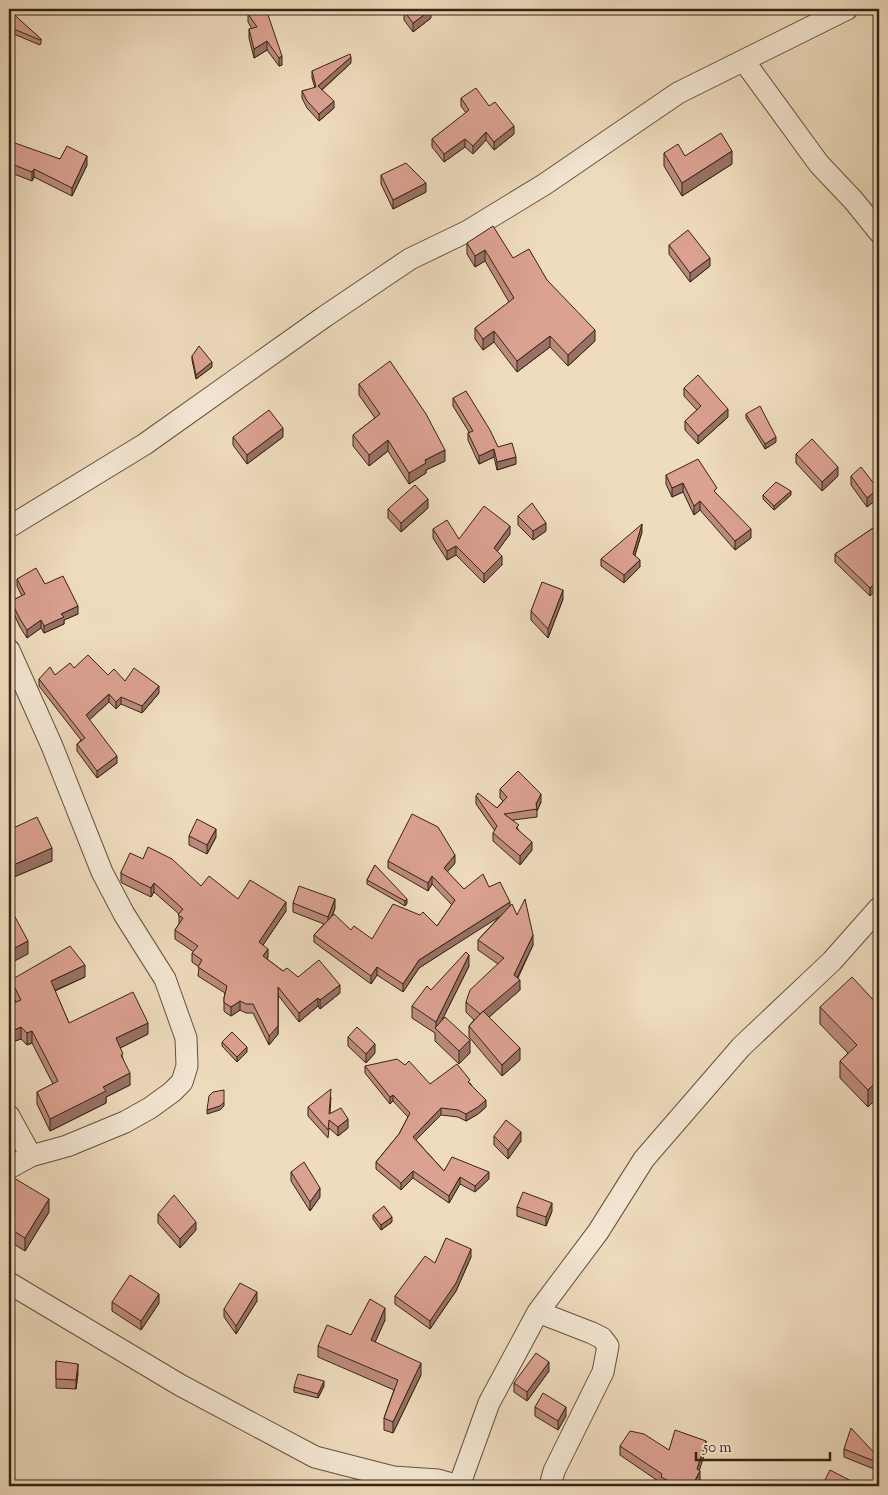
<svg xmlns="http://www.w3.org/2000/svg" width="888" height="1495" viewBox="0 0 888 1495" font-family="'Sorts Mill Goudy',serif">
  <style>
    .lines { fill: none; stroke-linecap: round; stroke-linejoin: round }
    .street-casing { stroke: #64523e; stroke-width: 23 }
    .street { stroke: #f5e8d5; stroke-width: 21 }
    .wall { fill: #bc8a7d; stroke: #352414 }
    .shaded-wall { fill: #997166; stroke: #352414 }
    .building { fill: #dba191; stroke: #352414 }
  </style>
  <rect width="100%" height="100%" fill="#efdcbe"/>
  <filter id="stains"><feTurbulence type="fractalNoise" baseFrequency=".004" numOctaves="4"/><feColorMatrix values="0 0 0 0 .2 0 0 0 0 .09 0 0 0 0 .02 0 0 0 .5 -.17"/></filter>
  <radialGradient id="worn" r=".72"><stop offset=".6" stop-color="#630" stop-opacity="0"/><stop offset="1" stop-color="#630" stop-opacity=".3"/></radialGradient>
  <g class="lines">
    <defs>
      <path id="street" d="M744 61 819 164 854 201 879 232
        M9 527 145 444 324 317 410 259 468 231 545 184 678 93 847 9
        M9 650 52 746 102 872 124 914 165 979 186 1038 187 1066 182 1082 172 1092 150 1108 125 1122 67 1146 31 1156 9 1168
        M9 1116 31 1156
        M9 1283 180 1385 315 1457 393 1477 438 1480 459 1486
        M538 1312 592 1333 602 1338 608 1346 603 1372 554 1471 550 1486
        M459 1486 489 1403 538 1312 598 1232 644 1159 741 1047 832 961 879 908"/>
    </defs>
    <use href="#street" class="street-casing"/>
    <use href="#street" class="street"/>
  </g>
  <path class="wall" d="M261 9 282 65 279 66 267 50 254 58 249 38V29H252L248 22V14Z
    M9 11 41 39V43L40 45 9 32Z
    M404 11 431 18 413 32 404 20Z
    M351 63 322 90 334 108 319 121 307 108 302 98V91L315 88 312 78V71Z
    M461 98 489 106 514 134 494 150 486 140 473 154 465 147 444 162 432 147V139L466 113 461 106Z
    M9 151 60 159 87 165 72 196 34 177 32 181 9 172Z
    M664 153 685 156 732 164 682 196 664 166Z
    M381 175 426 192 393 209 381 184Z
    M467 243 513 258 547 280 595 341 568 366 550 347 517 372 494 342 483 350 475 339V328L509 302 485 261 475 267 467 254Z
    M669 245 710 266 690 282 669 254Z
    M192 356 212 367 196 379 192 360Z
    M359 384 445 461 426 470V473L409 484 388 451 369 466 353 446V435L375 418 359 395Z
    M684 388 728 417 698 444 685 430V421L697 410 684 396Z
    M453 398 498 447 516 464 497 470 494 457 479 464 468 440V433L469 432 453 406Z
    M746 414 776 442 765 449 746 418Z
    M233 437H283L247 464 233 445Z
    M796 454 838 476 822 491 796 463Z
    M666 475 717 494 751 538 735 550 700 510 694 515 683 492 672 497 666 484Z
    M851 476 878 498 867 507 851 485Z
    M763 495H791L774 510 763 499Z
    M428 508 401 532 388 518V509Z
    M518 516 546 531 533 540 518 525Z
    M879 524 870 596 835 562V554Z
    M433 529 459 539 510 534 497 551 502 565 484 583 456 555 447 560 433 538Z
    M642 532 635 555 640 567 624 583 601 566V559Z
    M17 579 45 584 78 614 64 620V624L44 633 41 628 27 638 20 627 11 608V601L22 596 17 586Z
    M563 599 548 638 531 620V611Z
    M74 668 108 675 159 693 142 713 121 704 116 709 109 702 89 720 117 763 97 778 77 751V744L81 740 39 686V679L55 675Z
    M500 789 541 802 537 811V817L513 820 519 831 532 850 520 865 493 841V833L495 831 476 804V796L497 808 503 801 500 798Z
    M9 830 52 861 9 879Z
    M189 836 216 837 207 854 189 845Z
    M388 861 455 863 447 872 464 889 489 887 510 906 517 915 533 945 518 978 520 990 489 1017 520 1060 502 1076 469 1037V1026L474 1020 466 1012V1002L498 964 478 950V940L501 915 419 968 403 992 377 975 371 984 314 942V935L324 924 293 912V903L335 908 332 916 351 930 372 939 437 926 452 905 432 884 428 891 388 868Z
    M375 865 407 903 405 906 367 884V880Z
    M121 872 201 886 238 899 286 911 263 945 268 957 267 959 283 971 340 993 320 1009 318 1006 299 1022 278 995V1034L269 1045 253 1013H246L240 1010 231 1016 226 1013 224 1011V998L225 993 198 976 199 967 192 962V953L194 952 175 939V930L179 924V914L154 892 151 897 122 883 121 881Z
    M469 966 442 1020 470 1053 459 1064 435 1041V1033L412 1018V1006L431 990Z
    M85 977 55 991 69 1023 148 1034 120 1048 130 1085 106 1097V1103L50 1131 37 1104V1092L53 1084 32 1043 27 1045 21 1039 12 1042 9 1035V1005L16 1002 11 992V980Z
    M879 1006V1096L868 1107 840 1078V1061L848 1053 820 1024V1007Z
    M348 1037 375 1053 366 1063 348 1046Z
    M222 1042 247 1052 237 1062 222 1046Z
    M365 1066 430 1084 470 1083 486 1107 478 1114 466 1121 458 1117 441 1115 416 1140 444 1171 489 1179 475 1192 460 1184 449 1203 413 1178 401 1190 376 1169V1162L399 1134 408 1117 393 1101 390 1104 365 1073Z
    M331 1097 330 1113 348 1128 338 1136 329 1128 328 1138 308 1116V1107Z
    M494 1136 521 1141 508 1159 494 1145Z
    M291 1172 320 1197 310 1211 291 1181Z
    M9 1187 49 1212 25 1251 9 1241Z
    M517 1207 552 1211 546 1226 517 1216Z
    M158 1214 196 1230 180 1248 158 1223Z
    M373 1215 392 1222 381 1230 373 1219Z
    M471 1257 456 1291 430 1329 395 1304V1296L435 1263Z
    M257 1301 236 1334 224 1317V1309Z
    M112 1302 159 1303 141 1330 112 1311Z
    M385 1320 375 1342 421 1375 393 1433 384 1430V1418L394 1390 318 1357V1346L351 1335Z
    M56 1361 78 1373 76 1389 56 1388Z
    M549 1371 527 1401 514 1392V1383Z
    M324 1386 318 1398 294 1392V1387Z
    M535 1407 566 1416 558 1430 535 1416Z
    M620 1446 669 1450 706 1449 699 1470 700 1480 697 1486H663L661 1485V1483L620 1455Z
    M844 1449 879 1458V1471L844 1457Z"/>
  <path class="shaded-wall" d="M431 10V18L413 32V23Z
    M267 41V50L254 58V49Z
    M282 56V65L279 66V58Z
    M351 57V63L318 93V86Z
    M334 101V108L319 121V114Z
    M514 126V134L494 150V142Z
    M486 132V140L473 154V146Z
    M465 139V147L444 162V154Z
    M732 151V164L682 196V183Z
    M87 156V165L72 196V188Z
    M34 169V177L32 181V172Z
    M426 183V192L393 209V200Z
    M485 250V261L475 267V256Z
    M710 258V266L690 282V273Z
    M595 330V341L568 366V355Z
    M494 331V342L483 350V339Z
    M550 336V347L517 372V361Z
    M212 362V367L196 379V375Z
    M728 409V417L698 444V436Z
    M283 428V437L247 464V455Z
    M776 437V442L765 449V444Z
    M388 440V451L369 466V455Z
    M494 449V457L479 464V456Z
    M445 450V461L426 470V473L409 484V473L425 460Z
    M516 457V464L497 470V462Z
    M838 467V476L822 491V482Z
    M683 483V492L672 497V488Z
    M878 489V498L867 507V498Z
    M791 491V495L774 510V506Z
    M428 499V508L401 532V523Z
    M700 501V510L694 515V506Z
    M546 523V531L533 540V531Z
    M642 524V532L633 561V554Z
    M510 526V534L494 556V548Z
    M751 529V538L735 550V541Z
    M456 546V555L447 560V551Z
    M502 556V565L484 583V574Z
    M640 560V567L624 583V575Z
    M879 579V588L870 596V588Z
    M563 590V599L548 638V629Z
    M78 606V614L64 620V624L44 633V626L61 614Z
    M41 620V628L27 638V630Z
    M159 686V693L142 713V706Z
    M109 694V702L86 723V715Z
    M121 697V704L116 709V702Z
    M117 756V763L97 778V771Z
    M541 794V802L537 811 536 804Z
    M216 829V837L207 854V845Z
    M532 842V850L520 865V856Z
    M52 848V861L9 879V867Z
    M455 855V863L444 876V868Z
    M432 876V884L428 891V883Z
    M154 883V892L151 897V888Z
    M335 899V908L328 926V917Z
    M407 899V903L405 906V901Z
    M286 902V911L259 951V942Z
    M510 902V910L419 968 403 992V984L419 960Z
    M533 935V945L514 984 520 980V990L480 1025V1015L514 975Z
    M28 941V954L9 964V951Z
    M268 949V957L263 964V956Z
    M469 955V966L437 1030 436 1029V1022Z
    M85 965V977L51 992V981Z
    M377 967V975L371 984V976Z
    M340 985V993L320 1009V1000Z
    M278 987V1034L269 1045V1036Z
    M318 998V1006L299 1022V1013Z
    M240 1001V1010L231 1016V1007Z
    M148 1023V1034L116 1050V1038Z
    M21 1027V1039L12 1042V1031Z
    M32 1031V1043L27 1045V1033Z
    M470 1040V1053L459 1064V1051Z
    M375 1044V1053L366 1063V1054Z
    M247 1047V1052L237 1062V1057Z
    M520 1048V1060L502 1076V1065Z
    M130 1073V1085L106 1097V1103L50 1131V1119L103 1087Z
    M879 1079V1096L868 1107V1090Z
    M393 1095V1101L390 1104V1097Z
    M486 1100V1107L478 1114 466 1121V1114Z
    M224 1102V1106L220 1110 207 1114V1110Z
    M441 1108V1115L413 1143V1137Z
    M348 1119V1128L338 1136V1127Z
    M521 1132V1141L508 1159V1150Z
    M413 1171V1178L401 1190V1183Z
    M489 1172V1179L475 1192V1186Z
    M460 1177V1184L449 1203V1196Z
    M320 1188V1197L310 1211V1202Z
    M49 1199V1212L25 1251V1238Z
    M552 1203V1211L546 1226V1217Z
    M392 1217V1222L381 1230V1225Z
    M196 1222V1230L180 1248V1239Z
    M471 1249V1257L456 1291 430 1329V1321Z
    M257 1292V1301L236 1334V1326Z
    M159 1294V1303L141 1330V1321Z
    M385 1308V1320L371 1351V1340Z
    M549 1362V1371L527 1401V1392Z
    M421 1363V1375L393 1433V1422Z
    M78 1364V1373L76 1389V1380Z
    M324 1381V1386L318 1398V1394Z
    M566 1407V1416L558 1430V1421Z
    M706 1441V1449L697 1478V1469Z
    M700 1471V1480L697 1486H692Z"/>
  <path class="building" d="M261 9H266L282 56 279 58 267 41 254 49 249 29 257 27 248 14Z
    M408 9H430L431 10 413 23 404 11Z
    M9 10 41 39 40 40 9 27Z
    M350 54 351 57 318 86 334 101 319 114 307 101 302 91 316 87 312 71Z
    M476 88 489 106 495 102 514 126 494 142 486 132 473 146 465 139 444 154 432 139 469 110 461 98Z
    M721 133 732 151 682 183 664 153 678 144 685 156Z
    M12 142 60 159 67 146 87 156 72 188 34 169 32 172 9 163V151Z
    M406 163 426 183 393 200 381 175Z
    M493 226 513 258 529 249 547 280 595 330 568 355 550 336 517 361 494 331 483 339 475 328 514 298 485 250 475 256 467 243Z
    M688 230 710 258 690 273 669 245Z
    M199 346 212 362 196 375 192 356Z
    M390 361 426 414 445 450 425 460 426 463 409 473 388 440 369 455 353 435 380 414 359 384Z
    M698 375 728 409 698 436 685 421 701 406 684 388Z
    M466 391 490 430 498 447 512 443 516 457 497 462 494 449 479 456 468 433 473 431 453 398Z
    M760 406 776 437 765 444 746 414Z
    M269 410 283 428 247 455 233 437Z
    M812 439 838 467 822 482 796 454Z
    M698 459 717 488 714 491 751 529 735 541 700 501 694 506 683 483 672 488 666 475Z
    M861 467 878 489 867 498 851 476Z
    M776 482 791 491 774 506 763 495Z
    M415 485 428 499 401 523 388 509Z
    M532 503 546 523 533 531 518 516Z
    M484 506 510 526 494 548 502 556 484 574 456 546 447 551 433 529 447 520 459 539Z
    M642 524 633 554 640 560 624 575 601 559Z
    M879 524V561L876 564 879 566V579L870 588 835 554Z
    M36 568 45 584 63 576 78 606 61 614 64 617 44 626 41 620 27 630 20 619 11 601 25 594 17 579Z
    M542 582 563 590 548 629 531 611Z
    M88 655 108 675 114 669 125 681 134 668 159 686 142 706 121 697 116 702 109 694 86 715 117 756 97 771 77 744 85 738 39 679 50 667 55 675 70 663 74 668Z
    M518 771 541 794 536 804 537 809 504 814 519 825 516 828 532 842 520 856 493 833 497 826 476 796 478 793 497 808 507 797 500 789Z
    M412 814 438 827 455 855 444 868 464 889 483 874 489 887 500 882 510 902 419 960 403 984 377 967 371 976 314 935 334 914 351 930 354 926 372 939 393 904 420 915 423 912 437 926 455 900 432 876 428 883 388 861Z
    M37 817 52 848 9 867V830Z
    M197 819 216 829 207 845 189 836Z
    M148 847 172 859 201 886 209 876 238 899 250 880 286 902 259 942 268 949 263 956 283 971 287 968 298 977 319 960 340 985 320 1000 318 998 299 1013 278 987V1026L269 1036 253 1004H246L240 1001 231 1007 226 1004 224 1002V998L227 986 198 967 202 960 192 953 198 946 175 930 183 918 178 915 183 909 154 883 151 888 122 874 121 872 130 853 143 859Z
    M375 865 407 899 405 901 367 880Z
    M299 886 335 899 328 917 293 903Z
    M525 899 533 935 514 975 520 980 480 1014 466 1002 470 990 504 958 478 940 512 904 517 915Z
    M14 915 28 941 9 951V917Z
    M70 946 85 965 51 981 69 1023 133 992 148 1023 116 1038 123 1054 121 1055 130 1073 103 1087 106 1091 50 1119 37 1092 58 1081 32 1031 27 1033 21 1027 12 1031 9 1023V1005L21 1000 11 980Z
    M466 952 469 955 436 1022 412 1006 427 986 431 990Z
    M852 977 879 1006V1079L868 1090 840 1061 857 1045 820 1007Z
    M483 1011 520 1048 502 1065 469 1026Z
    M445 1017 470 1040 459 1051 435 1028Z
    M357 1027 375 1044 366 1054 348 1037Z
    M232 1032 247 1047 237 1057 222 1042Z
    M397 1059 405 1065 409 1061 430 1084 457 1064 470 1080 468 1082 486 1100 478 1107 466 1114 458 1110 441 1108 413 1137 444 1171 452 1157 489 1172 475 1186 460 1177 449 1196 413 1171 401 1183 376 1162 399 1134 410 1113 393 1095 390 1097 365 1066Z
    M331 1089 329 1114 341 1108 348 1119 338 1127 329 1120 328 1130 308 1107Z
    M224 1090V1102L220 1106 207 1110 209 1096 213 1092Z
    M506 1120 521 1132 508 1150 494 1136Z
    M304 1162 320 1188 310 1202 291 1172Z
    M14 1178 49 1199 25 1238 9 1228V1187Z
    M523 1192 552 1203 546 1217 517 1207Z
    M174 1195 196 1222 180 1239 158 1214Z
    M384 1206 392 1217 381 1225 373 1215Z
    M446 1238 471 1249 456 1283 430 1321 395 1296 425 1256 435 1263Z
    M130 1275 159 1294 141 1321 112 1302Z
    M240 1283 257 1292 236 1326 224 1309Z
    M370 1299 385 1308 371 1340 421 1363 393 1422 384 1418 398 1380 318 1346 327 1325 351 1335Z
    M536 1353 549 1362 527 1392 514 1383Z
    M56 1361 78 1364 76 1380 56 1379Z
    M298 1374 324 1381 318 1394 294 1387Z
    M543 1393 566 1407 558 1421 535 1407Z
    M851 1428 879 1458V1463L844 1449Z
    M675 1430 706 1441 697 1469 700 1471 692 1486H679L661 1477 662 1474 620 1446 630 1431 644 1434 669 1450Z
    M830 1470 859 1485 858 1486H822Z
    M598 1481 605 1486H595Z"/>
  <rect width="888" height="1495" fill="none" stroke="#efdcbe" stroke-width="30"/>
  <rect x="10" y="10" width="868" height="1475" fill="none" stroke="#352414" stroke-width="2.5"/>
  <rect x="15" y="15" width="858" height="1465" fill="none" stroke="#352414"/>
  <path d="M696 1452v8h134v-8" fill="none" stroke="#352414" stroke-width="2.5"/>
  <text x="703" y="1452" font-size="15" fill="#352414" stroke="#f5e8d5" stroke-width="4" paint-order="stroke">50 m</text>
  <rect width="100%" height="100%" filter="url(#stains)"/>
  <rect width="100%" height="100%" fill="url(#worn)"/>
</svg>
